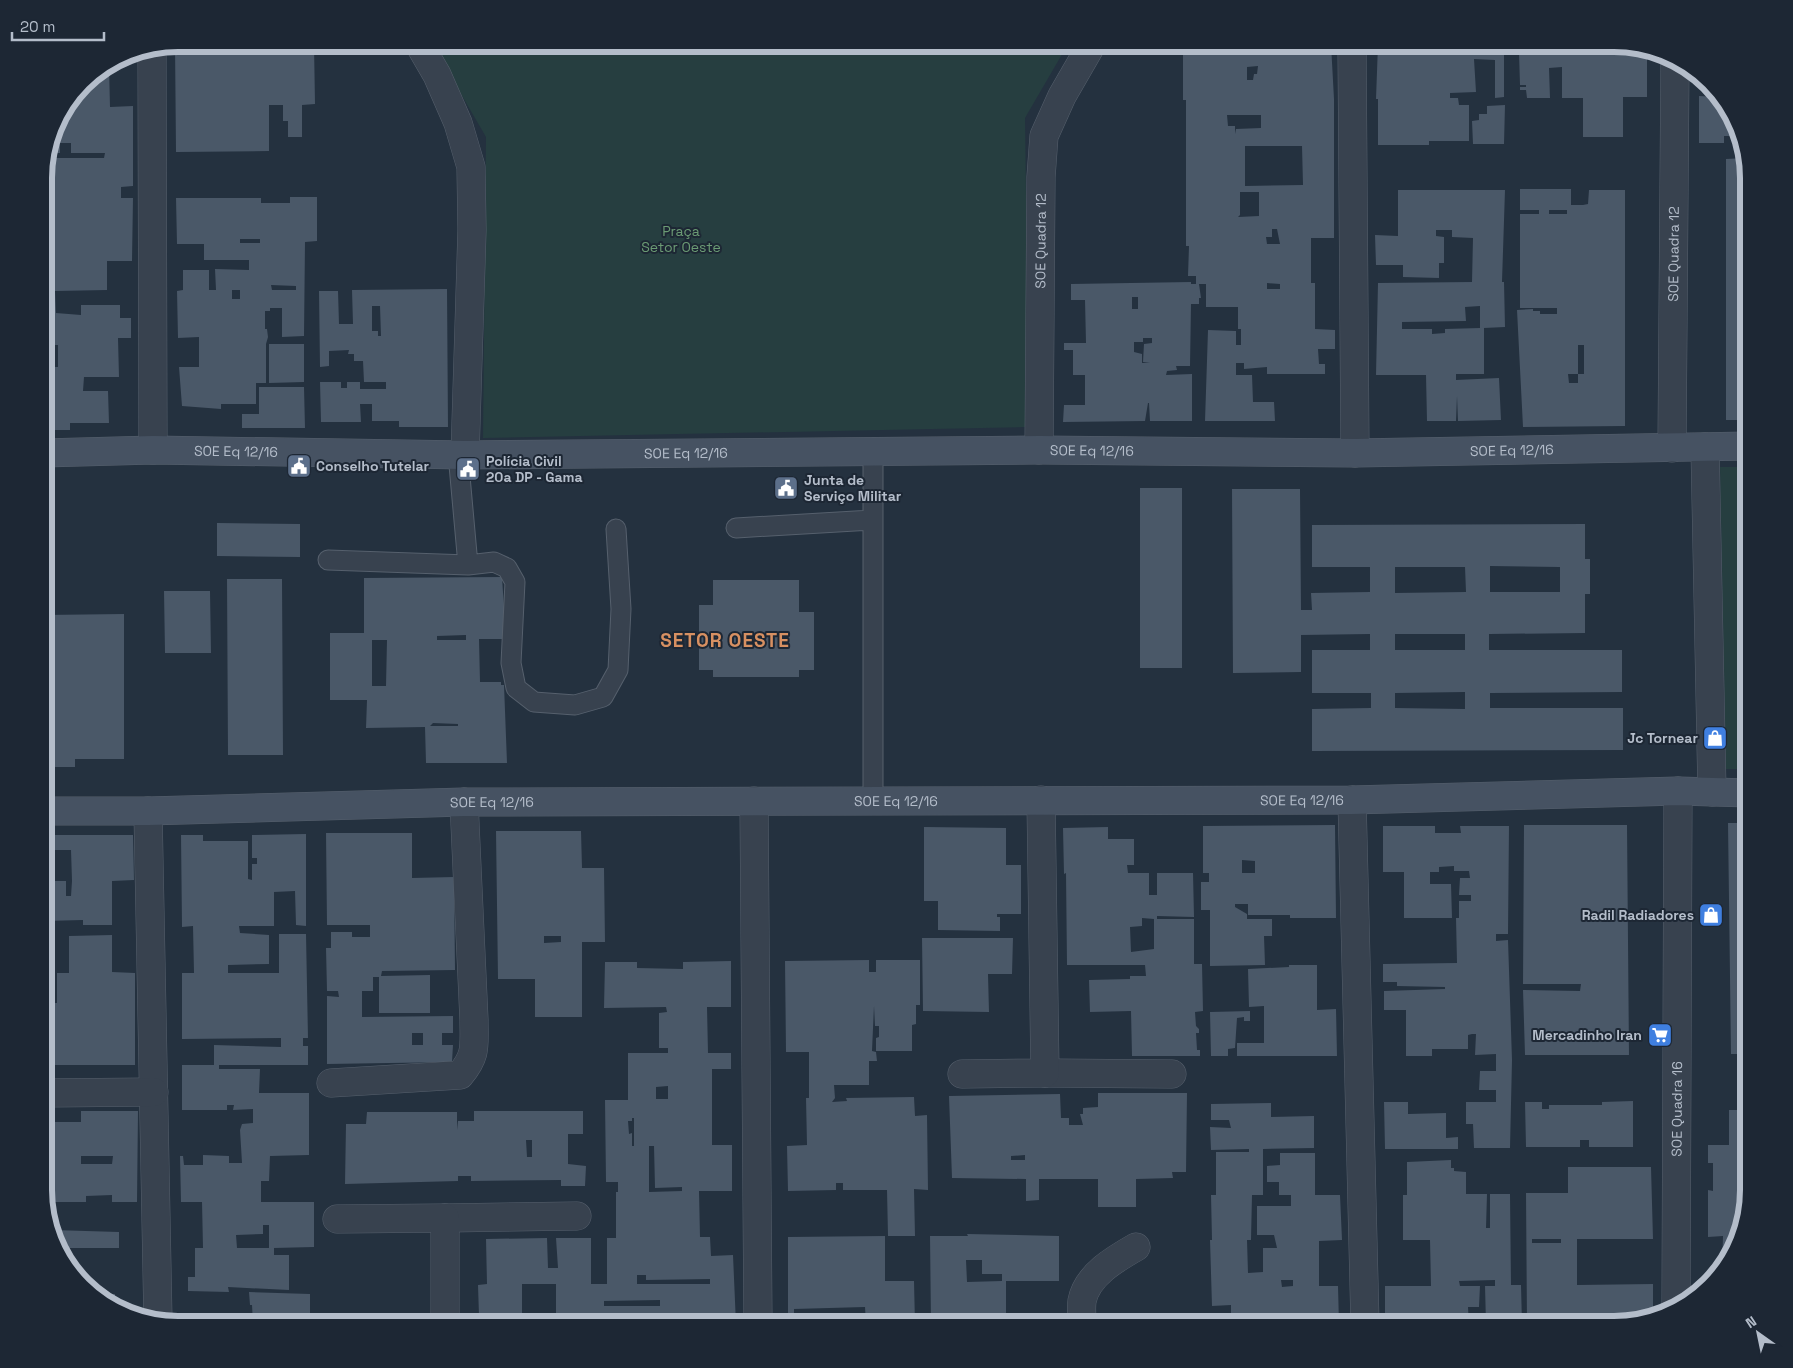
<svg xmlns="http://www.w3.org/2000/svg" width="1793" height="1368" viewBox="0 0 1793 1368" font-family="'Space Grotesk',sans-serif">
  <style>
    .park { fill: #263e40 }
    .building { fill: #4a5868; fill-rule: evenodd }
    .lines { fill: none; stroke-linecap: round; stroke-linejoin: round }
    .lane-casing { stroke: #56606d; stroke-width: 21 }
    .street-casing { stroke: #56606d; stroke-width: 29 }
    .secondary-casing { stroke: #56606d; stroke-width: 29 }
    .lane { stroke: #38424f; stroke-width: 19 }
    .street { stroke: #38424f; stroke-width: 28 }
    .secondary { stroke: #465262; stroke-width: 28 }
    .labels { text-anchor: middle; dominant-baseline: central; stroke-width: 4; stroke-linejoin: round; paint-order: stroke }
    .park-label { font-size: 14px; fill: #6b9b74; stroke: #1d2734 }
    .street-label { font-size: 14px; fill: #b4bdca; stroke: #1d2734 }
    .poi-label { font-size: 14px; font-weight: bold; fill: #b4bdca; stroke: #1d2734; text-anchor: start }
    .district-label { font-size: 19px; font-weight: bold; letter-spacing: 1px; fill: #d79062; stroke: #1d2734 }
    .rim { fill: none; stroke: #b4bdca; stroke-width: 6 }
  </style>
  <rect width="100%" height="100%" fill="#24313f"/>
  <path class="park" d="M432 44H1068L1025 118 1029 427 483 438 486 137Z
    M1720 467H1749V769H1726Z"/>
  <path class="building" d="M175 44H314L315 104 302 105V137H288V121H283V105H269V151L176 152Z
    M1204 44H1235V54H1240V45L1249 44H1331L1334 99V238H1311V283H1315V329L1335 330V349H1318L1319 364H1325V374H1267V367L1244 369V363H1236V375H1252L1253 402H1274L1275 421H1205L1208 330 1236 331V345H1241V329H1238V307H1206V284H1199L1201 298H1199V304H1191L1190 366H1176L1177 370 1167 371 1166 375 1192 374V421H1150L1149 403H1148L1145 421 1063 422 1064 405H1085V375H1073V350H1064V343H1086L1085 300H1071V284L1191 282V284H1196V276H1188L1189 246H1186V100H1183V54H1204ZM1258 66 1257 74H1254L1253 80H1247V67ZM1227 115H1261V128L1236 129 1235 134V126H1228ZM1245 146H1302L1303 185 1245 186ZM1240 192H1259V216L1238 217 1240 215ZM1272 229H1277L1280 244H1267L1266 237H1272ZM1267 283 1280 284V289H1267ZM1132 297H1138V309H1132ZM1143 338H1152V343L1144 344 1143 362 1150 363H1142V354L1134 352V342H1143Z
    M1378 44H1468V53H1476V44H1504V97L1495 98V60L1474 59 1476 92 1450 93V98H1458L1459 105H1469V141H1429V145H1378V99H1376Z
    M1535 44H1574V52H1581V44H1614L1624 45V51L1647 52V97H1623V137H1583V98H1562V67L1549 68 1550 98H1527L1526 90H1520V87H1526V85H1520L1519 52H1535Z
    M109 65 110 107 133 106V186L121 187V198H133L132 261H107V290L55 291 56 313 81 315V305H120V318H131V338H118L119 377H84L83 391H108L109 423H70V430H44V367H58V345H48V338H44V170L58 119 90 77ZM60 143H71V153H105L104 158H51L50 153H60Z
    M1699 96 1717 97 1735 119 1739 136H1724V143H1699Z
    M1505 105 1504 144H1473L1472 121 1479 120V114H1487V106Z
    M1745 158 1749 179V420H1726V159Z
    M1520 189H1571V205H1583L1588 204 1589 190H1625V426L1523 427 1517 310 1533 309V311H1540V314H1557V308H1520V214H1539V210H1520ZM1549 210H1567V214H1549ZM1578 345H1584V374H1578ZM1568 374H1578V383H1569Z
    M1398 190H1505L1502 282H1504L1505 327 1484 328V374H1456V380L1499 378 1501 420 1458 421 1457 396 1456 421H1427L1426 375H1376L1378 283 1472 282 1473 238 1452 237V230H1436V236L1444 237V263H1439V278L1403 277V265H1376L1375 235 1398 236ZM1480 306V328L1445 329V333L1432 334V329H1402V322L1466 321 1465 307Z
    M290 197H317V241L305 242 304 336 282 337V308H270V311H265V329H267L268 337 266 344V383H256V404H221V409L182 406 179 367H199V337L178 338 177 291 183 290V270H209V290H216L215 269 249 270V260H204V244H177L176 198H261V203H290ZM240 239H260V243H240ZM271 285 296 286V290H272ZM232 290H240V299H232Z
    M447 289 448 427H399V421H372V404H360L361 422H321L320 382H341V388H347V382H360V389H386V382H364L363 361H354V354H348L349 350 329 351V366L320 367 319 291H338L339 324H353L352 290ZM372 306H380L381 336H378V331H372Z
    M269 344H304V382L269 383Z
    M259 387H304L305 428H242V414H259Z
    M1140 488H1182V668H1140Z
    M1232 489H1300L1301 610H1312L1311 593 1370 592V567H1312V525L1585 524V559H1590V594H1585V633L1489 634V650H1622V692L1490 693V708H1623V750L1312 751V709L1371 708V693H1312V650H1370V634L1301 635V672L1233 673ZM1490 566 1560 567V592H1490ZM1395 567H1465L1466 592 1395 593ZM1395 634H1465V650H1395ZM1465 692V709L1395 708V693Z
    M217 523 300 524V557L217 556Z
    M502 577 506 639H479L480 682H501V685H504L507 763H426L425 727 366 728 367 700H330V633H364V578ZM466 635V640H437V636ZM372 640H387L386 686H372ZM433 723 458 724V726H430Z
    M227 579H282L283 755H228Z
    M713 580H799V612H814V670H799V677H713V670H699V605H713Z
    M164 591H210L211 653H165Z
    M124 614V759H75V767H44V615Z
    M1728 823H1749V1054H1731Z
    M1335 825 1336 918H1290V915H1248V904H1235V907L1247 914V919H1272V936H1264L1265 965 1210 966V910H1201V882H1209V873H1203V826ZM1242 860 1255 861V873H1242Z
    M1524 825H1627L1629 1055H1525L1523 990 1580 991 1581 984H1523Z
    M1383 826H1435V833H1461L1460 826H1509L1508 934H1496V941L1508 940 1512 1060 1510 1148H1474L1473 1124H1466V1102H1496V1090H1479L1480 1071H1496V1054L1475 1055 1476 1034H1472L1468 1035V1049H1432V1056H1406V1010H1384V991L1445 989V987L1397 986V982H1383V964L1457 963 1456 918H1459V901H1471V895H1459L1460 878H1470L1469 871H1454V866L1439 867V872H1430V884H1451L1452 918H1404V872H1383Z
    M924 827 1006 828V865H1021V914H997V917H1000V931L938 930V901H924Z
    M1108 827V839H1134V865H1127L1128 873H1149V895H1157V873H1193L1194 917 1157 916V919H1194V964H1202L1203 1011 1195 1012 1196 1026 1199 1029V1033H1196L1197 1050H1200V1056H1132L1131 1011 1090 1012 1089 980 1130 979V976H1146L1145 965H1067L1066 873 1064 874 1063 828ZM1142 918 1154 919V949L1131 952 1130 927 1142 926Z
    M496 831H581L582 868H604L605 942H582V1017H535V979H498ZM544 936H561V942L544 943Z
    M326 833H412V878L454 877 455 970 382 971 381 976 430 975V1013H379V977H373V991H362V1017L453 1016V1033H442V1045H453L452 1062 327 1064V996L339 997 338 991H327L326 948H331V932H352V937H370V925H327ZM412 1033H423V1045H412Z
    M306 834V926L296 925 295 891 274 892V926H239L240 933 269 935V964L228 965V973H279V934H306L308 1038H303V1046H308V1065H219V1069H260L259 1093H309V1155L270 1156 269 1181H261V1202H314V1247L274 1248V1255H289V1290L228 1287 229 1292 188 1291V1277H195V1248H203L202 1202H181L180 1156H183L184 1165H203V1155L229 1156V1163H242L240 1130 242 1124 253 1123V1109L233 1110 234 1105H227V1110H182V1065H214V1045L281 1047V1038L182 1039V973H194L193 926 182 927 181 835H203V841H248V879L252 880V864H257V858H252V835ZM263 1225H269V1248H237L236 1235 263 1234Z
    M44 835H133L134 880 112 881V925H83V920L44 921V881H66V896H71L72 881 71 850H49L50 879H44Z
    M44 927H53L55 973H44Z
    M112 935V972L135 973V1065H48V1049H46V1065H44V1019H51L50 1003H57V973H69V936Z
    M922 938H1013L1012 974H988L989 1012 923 1011Z
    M869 960V972H876V960H920V1005H916V1024L912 1025V1051H876V1038L879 1037V1026H875L874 1006 872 1051 876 1052 877 1061H869V1085H834L835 1098 832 1102 847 1101 846 1098 914 1097 915 1116 927 1115 928 1190 914 1189 915 1236H888L887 1190H843V1183H836V1190L788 1191 787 1146 807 1145 806 1098H809V1052H786L785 961Z
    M731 961V1007H707L708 1053H731V1069H712V1145H732V1191H699L700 1237H710L711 1256 733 1255 736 1324H668V1314L662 1315V1324H516V1317L556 1315V1284H522V1315L479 1316 478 1285 487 1284 486 1239 547 1238 548 1268H558L556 1238H591V1284H607V1238H616V1192H618V1182H606L605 1100H628V1053H668V1048H659V1013L667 1012 666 1007 604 1008 605 962H637V968L683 969V962ZM668 1086V1099H656V1087ZM632 1118H634V1146H632V1133L629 1134 628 1121H632ZM649 1146H654L655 1188 682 1187V1191L649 1192ZM637 1275H646V1280L710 1279V1284H637ZM660 1300V1306H604V1301Z
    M1289 965H1317V1010L1336 1009 1337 1056H1237V1043H1264V1006L1249 1007 1248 969 1289 967Z
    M1250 1011V1021H1244V1017L1237 1018 1235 1048 1228 1049V1056H1211L1210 1012Z
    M1098 1093H1187L1186 1172H1172L1173 1178 1136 1179V1207H1098V1179H1039V1200L1026 1201V1179L952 1178 949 1096 1060 1094 1061 1118H1069V1125H1083L1080 1114H1083V1108L1098 1107ZM1025 1155V1160H1011V1156Z
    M1738 1099H1749V1189L1742 1233 1722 1269 1723 1236 1708 1237V1190L1713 1191V1163H1708V1145H1729V1110H1738Z
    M1633 1101V1147H1589V1140H1580V1147H1526L1525 1102H1542V1109H1549V1105H1602V1102Z
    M1384 1102H1408V1114L1446 1113V1138L1458 1137V1149H1385Z
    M1271 1103V1117L1314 1116V1148L1263 1149V1195H1252L1251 1240H1247L1248 1273 1263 1272V1248H1277L1274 1235H1257V1206H1291V1195H1279V1182H1267V1166L1280 1165V1153H1315V1195H1340L1342 1240 1319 1241V1286H1338L1339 1324H1273V1321L1262 1320V1324H1210V1316L1231 1315V1305L1212 1306 1210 1240H1212L1211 1195H1216V1152H1249V1149L1211 1150 1210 1127 1231 1128 1229 1120H1211V1104ZM1281 1280H1293V1286L1282 1287Z
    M81 1111H138L137 1202H112V1195L86 1196V1202H52V1226L44 1198V1177H51V1173H44V1122H81ZM81 1156H113L112 1164H81Z
    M474 1111H583V1134H568V1164L586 1166 585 1186H561V1180L471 1181V1176H458V1181L345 1184 346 1124H366L367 1112H457V1130L458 1121H474ZM526 1140H532V1157H527Z
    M1451 1160V1168H1454V1171L1466 1172V1194H1487L1486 1228H1490V1194H1510L1511 1285H1521L1522 1324H1486L1485 1286H1495V1280L1459 1281 1460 1286H1480L1479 1307H1468L1469 1324H1385V1286H1431L1430 1240H1403V1195H1407V1162Z
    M1568 1167H1651L1653 1239H1577V1285L1653 1284V1315L1614 1324H1527L1526 1193H1568ZM1532 1239H1561V1243H1532Z
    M53 1230 119 1232V1248H61V1253Z
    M967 1234 1059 1236V1281H1006V1324H931L930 1236H968ZM966 1260H982V1274H1002V1281L967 1282Z
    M885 1236V1281H914L915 1324H866L865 1307 794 1309V1314H788V1237Z
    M249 1292 310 1294V1324H253L252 1305H250Z
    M95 1294H115V1306L96 1296Z
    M1116 1318H1187V1324H1116Z
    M335 1321H365V1324H335Z
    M375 1321H419V1324H375Z"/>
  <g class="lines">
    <defs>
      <path id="lane" d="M873 451V800
        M736 528 872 520
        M328 560 468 565 458 454
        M468 565 494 562 507 568 515 582 511 663 516 688 534 702 575 705 603 697 618 670 621 609 616 529"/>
      <g id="street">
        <path d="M419 44 437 75 458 123 471 167 472 230 465 455"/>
        <path d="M1352 44 1355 453"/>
        <path d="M152 49 153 450"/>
        <path d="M1705 447 1712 792"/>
        <path id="s1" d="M1672 448 1675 60"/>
        <path id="s2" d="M1039 450 1041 177 1044 136 1062 96 1092 44"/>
        <path d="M1352 800 1365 1324"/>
        <path d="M754 801 758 1324"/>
        <path d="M148 811 158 1321"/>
        <path d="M1045 1073 1172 1074"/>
        <path d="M962 1074 1045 1073 1041 800"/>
        <path d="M331 1083 460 1075C477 1055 474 1046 474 1020L464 802"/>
        <path d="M44 1093 154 1092"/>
        <path d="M445 1218 577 1216"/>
        <path d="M337 1219 445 1218V1324"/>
        <path id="s3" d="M1676 1308 1678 791"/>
        <path d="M1082 1324C1082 1317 1081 1308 1082 1301 1087 1275 1115 1259 1136 1247"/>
      </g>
      <g id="secondary">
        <path id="s4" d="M44 453 153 450 465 455 1039 450 1355 453 1749 446"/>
        <path id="s5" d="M44 811H148L464 802 1352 800 1678 791 1749 793"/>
      </g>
    </defs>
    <use href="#lane" class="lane-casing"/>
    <use href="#street" class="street-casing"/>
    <use href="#secondary" class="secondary-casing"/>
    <use href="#lane" class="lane"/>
    <use href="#street" class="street"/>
    <use href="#secondary" class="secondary"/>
  </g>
  <defs>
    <symbol id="civic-square" viewBox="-11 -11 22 22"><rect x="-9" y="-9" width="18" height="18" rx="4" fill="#5c6f8a" stroke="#1d2734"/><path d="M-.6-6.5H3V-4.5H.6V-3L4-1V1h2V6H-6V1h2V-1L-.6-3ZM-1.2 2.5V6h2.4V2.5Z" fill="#fff"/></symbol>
    <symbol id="shop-square" viewBox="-11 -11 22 22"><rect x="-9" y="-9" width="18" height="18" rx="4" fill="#3f7fe0" stroke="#1d2734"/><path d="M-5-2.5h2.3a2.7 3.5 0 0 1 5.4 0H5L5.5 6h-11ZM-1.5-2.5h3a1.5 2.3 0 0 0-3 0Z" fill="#fff"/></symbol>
    <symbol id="supermarket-square" viewBox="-11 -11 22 22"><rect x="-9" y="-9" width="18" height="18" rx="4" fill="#3f7fe0" stroke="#1d2734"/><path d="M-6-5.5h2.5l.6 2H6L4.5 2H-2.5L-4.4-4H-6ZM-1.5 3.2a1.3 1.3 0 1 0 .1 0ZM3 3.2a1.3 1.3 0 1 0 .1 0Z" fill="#fff"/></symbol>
  </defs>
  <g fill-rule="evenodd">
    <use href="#civic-square" x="285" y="452" width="28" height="28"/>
    <use href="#civic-square" x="454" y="455" width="28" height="28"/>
    <use href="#civic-square" x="772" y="474" width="28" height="28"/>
    <use href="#shop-square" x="1701" y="724" width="28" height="28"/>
    <use href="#shop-square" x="1697" y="901" width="28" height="28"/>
    <use href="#supermarket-square" x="1646" y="1021" width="28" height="28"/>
  </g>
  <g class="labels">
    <g class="park-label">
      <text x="681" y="231">Praça<tspan x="681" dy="16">Setor Oeste</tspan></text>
    </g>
    <g class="street-label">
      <text stroke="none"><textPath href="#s2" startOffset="209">SOE Quadra 12</textPath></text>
      <text stroke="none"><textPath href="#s1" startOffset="194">SOE Quadra 12</textPath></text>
      <text stroke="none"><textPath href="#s4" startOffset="1048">SOE Eq 12/16</textPath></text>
      <text stroke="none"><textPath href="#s4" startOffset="192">SOE Eq 12/16</textPath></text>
      <text stroke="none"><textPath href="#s4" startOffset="1468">SOE Eq 12/16</textPath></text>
      <text stroke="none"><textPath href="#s4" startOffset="642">SOE Eq 12/16</textPath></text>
      <text stroke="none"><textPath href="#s5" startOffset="852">SOE Eq 12/16</textPath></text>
      <text stroke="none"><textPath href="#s5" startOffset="1258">SOE Eq 12/16</textPath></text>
      <text stroke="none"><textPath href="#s5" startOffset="448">SOE Eq 12/16</textPath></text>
      <text stroke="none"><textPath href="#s3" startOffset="199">SOE Quadra 16</textPath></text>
    </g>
    <g class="poi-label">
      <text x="486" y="461">Polícia Civil<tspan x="486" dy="16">20a DP - Gama</tspan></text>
      <text x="316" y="466">Conselho Tutelar</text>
      <text x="804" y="480">Junta de<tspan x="804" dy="16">Serviço Militar</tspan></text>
      <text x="1698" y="738" text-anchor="end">Jc Tornear</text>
      <text x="1694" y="915" text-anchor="end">Radil Radiadores</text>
      <text x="1642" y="1035" text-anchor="end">Mercadinho Iran</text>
    </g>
    <g class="district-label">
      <text x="725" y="640">SETOR OESTE</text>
    </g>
  </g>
  <path d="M0 0H1793V1368H0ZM178 52H1614A126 126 0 0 1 1740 178V1190A126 126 0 0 1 1614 1316H178A126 126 0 0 1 52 1190V178A126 126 0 0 1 178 52Z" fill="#1d2734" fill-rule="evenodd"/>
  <path class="rim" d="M178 52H1614A126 126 0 0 1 1740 178V1190A126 126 0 0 1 1614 1316H178A126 126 0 0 1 52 1190V178A126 126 0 0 1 178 52Z"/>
  <g transform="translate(1758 1333) rotate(327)" stroke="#1d2734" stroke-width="4" paint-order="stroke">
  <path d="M0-4L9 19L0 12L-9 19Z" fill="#b4bdca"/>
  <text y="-8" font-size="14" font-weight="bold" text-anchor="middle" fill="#b4bdca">N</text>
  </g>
  <path d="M12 32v8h92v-8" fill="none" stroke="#b4bdca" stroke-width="2.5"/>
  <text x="20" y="32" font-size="15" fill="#b4bdca" stroke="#1d2734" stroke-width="4" paint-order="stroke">20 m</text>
</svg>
